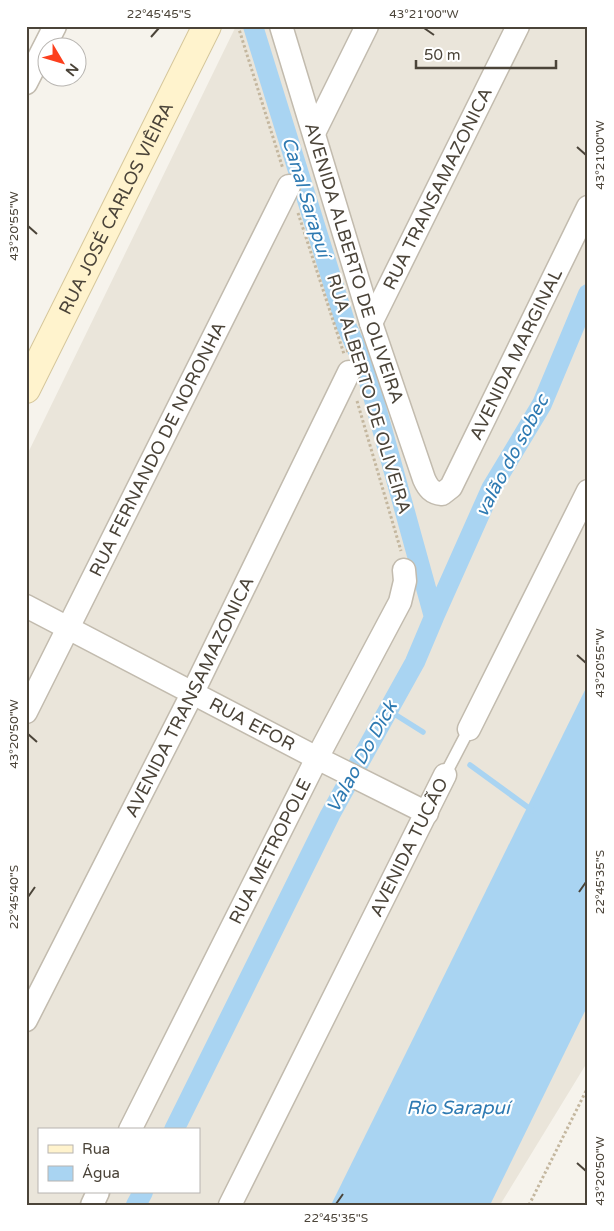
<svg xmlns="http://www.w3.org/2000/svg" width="614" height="1231" viewBox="0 0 614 1231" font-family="'Varela Round',sans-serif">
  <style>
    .residential { fill: #eae5da; fill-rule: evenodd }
    .water { fill: #a9d4f2 }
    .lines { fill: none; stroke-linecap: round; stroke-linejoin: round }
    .stream { stroke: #a9d4f2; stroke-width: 5.5 }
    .canal { stroke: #a9d4f2; stroke-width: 20 }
    .service-casing { stroke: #c2bbae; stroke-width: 14 }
    .minor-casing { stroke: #c2bbae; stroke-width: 25 }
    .secondary-casing { stroke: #d6c79b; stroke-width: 30 }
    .path { stroke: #c4b79f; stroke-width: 3; stroke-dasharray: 2.5 2.5; stroke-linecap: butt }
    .service { stroke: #fff; stroke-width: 11 }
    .minor { stroke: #fff; stroke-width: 22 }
    .secondary { stroke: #fff3cd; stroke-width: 28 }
    .ticks { fill: none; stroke: #4b4439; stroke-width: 2 }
    .labels { text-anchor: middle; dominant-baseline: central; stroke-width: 4.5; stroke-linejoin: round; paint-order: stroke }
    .street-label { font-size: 18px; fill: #4b4439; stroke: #fff }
    .water-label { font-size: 19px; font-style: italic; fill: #2e7ab2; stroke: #fff }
    .neatline { fill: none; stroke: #4b4439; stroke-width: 2 }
    .ticks-label { font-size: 12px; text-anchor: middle; fill: #4b4439 }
  </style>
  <rect width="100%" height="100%" fill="#f6f3ec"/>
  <path class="residential" d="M236 26H588V1061L500 1205H26V457ZM39 1130H199V1192H39Z"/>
  <path class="water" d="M588 684V1005L490 1205H331Z"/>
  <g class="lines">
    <path class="stream" d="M388 710 423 732
      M470 765 533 811"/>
    <path class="canal" d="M434 617 491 489 542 404 588 294
      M174 1130 330 815 415 662 434 617 365 367 346 325 253 26
      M136 1205 143 1192"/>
    <defs>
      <path id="service" d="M445 775 469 729"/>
      <g id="minor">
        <path id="s1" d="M281 26 371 323 424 479C428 488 432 493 442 494L451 487 588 207"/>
        <path d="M26 83 55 26"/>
        <path d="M314 133 367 26"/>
        <path id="s2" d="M371 323 518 26"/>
        <path id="s3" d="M26 606 317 758 427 813"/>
        <path id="s4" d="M26 712 289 186"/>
        <path d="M469 729 588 491"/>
        <path id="s5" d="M26 1020 193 692 349 372"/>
        <path id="s6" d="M130 1130 317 758 400 602 405 581 404 570"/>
        <path d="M92 1205 98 1192"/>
        <path id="s7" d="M230 1205 445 775"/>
      </g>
      <g id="secondary">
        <path id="s8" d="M26 389 207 26"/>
      </g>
    </defs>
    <use href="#service" class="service-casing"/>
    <use href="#minor" class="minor-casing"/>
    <use href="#secondary" class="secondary-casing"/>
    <path class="path" d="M238 26 283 169
      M298 213 344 354
      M346 351 360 347
      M357 401 401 551
      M529 1205 588 1087"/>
    <use href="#service" class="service"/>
    <use href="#minor" class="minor"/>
    <use href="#secondary" class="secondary"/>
  </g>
  <path class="ticks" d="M424 28 434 35M151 37 159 28M577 147 586 155M28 226 37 234M577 655 586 663M28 734 37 742M579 892 586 882M28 897 35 887M577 1163 586 1171M336 1204 343 1194"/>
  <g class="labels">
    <g class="street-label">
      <text stroke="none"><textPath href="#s2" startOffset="150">RUA TRANSAMAZONICA</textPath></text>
      <text stroke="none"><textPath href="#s8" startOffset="202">RUA JOSÉ CARLOS VIÊIRA</textPath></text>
      <text stroke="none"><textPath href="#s1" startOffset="248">AVENIDA ALBERTO DE OLIVEIRA</textPath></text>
      <text stroke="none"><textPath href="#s1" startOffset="659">AVENIDA MARGINAL</textPath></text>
      <text transform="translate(369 394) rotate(73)">RUA ALBERTO DE OLIVEIRA</text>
      <text stroke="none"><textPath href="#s4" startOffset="294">RUA FERNANDO DE NORONHA</textPath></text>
      <text stroke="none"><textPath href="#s5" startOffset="362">AVENIDA TRANSAMAZONICA</textPath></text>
      <text stroke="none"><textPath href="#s3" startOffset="255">RUA EFOR</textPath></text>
      <text stroke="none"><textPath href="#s7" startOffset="400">AVENIDA TUCÃO</textPath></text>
      <text stroke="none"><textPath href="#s6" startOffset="312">RUA METROPOLE</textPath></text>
    </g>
    <g class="water-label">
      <text transform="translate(306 197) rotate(73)">Canal Sarapuí</text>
      <text transform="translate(512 456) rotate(-62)">valão do sobec</text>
      <text transform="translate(362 757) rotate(-61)">Valao Do Dick</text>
      <text x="458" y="1108">Rio Sarapuí</text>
    </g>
  </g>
  <rect width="614" height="1231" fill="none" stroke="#ffffff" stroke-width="55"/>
  <rect x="38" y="1128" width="162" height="65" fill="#ffffff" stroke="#b7b4b0"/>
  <rect x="48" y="1145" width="25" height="8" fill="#fff3cd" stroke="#b7b4b0"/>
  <text x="82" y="1154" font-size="15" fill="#4b4439">Rua</text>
  <rect x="48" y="1166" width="25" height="15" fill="#a9d4f2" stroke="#b7b4b0"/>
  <text x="82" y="1178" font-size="15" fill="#4b4439">Água</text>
  <g transform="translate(62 62) rotate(128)"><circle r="24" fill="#ffffff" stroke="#b7b4b0"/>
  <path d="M0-4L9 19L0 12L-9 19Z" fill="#fc3f1d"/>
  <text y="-8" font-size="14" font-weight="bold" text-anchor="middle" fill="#4b4439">N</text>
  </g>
  <path d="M416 60v8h140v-8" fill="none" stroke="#4b4439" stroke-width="2.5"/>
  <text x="424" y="60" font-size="15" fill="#4b4439" stroke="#ffffff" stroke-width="4" paint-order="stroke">50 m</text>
  <rect x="28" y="28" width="558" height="1176" class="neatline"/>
  <g class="ticks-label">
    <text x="159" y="18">22°45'45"S</text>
    <text x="424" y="18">43°21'00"W</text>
    <text transform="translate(600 155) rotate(-90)" y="4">43°21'00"W</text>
    <text transform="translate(14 226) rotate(-90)" y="4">43°20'55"W</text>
    <text transform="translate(600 663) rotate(-90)" y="4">43°20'55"W</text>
    <text transform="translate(14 734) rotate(-90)" y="4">43°20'50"W</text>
    <text transform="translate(600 882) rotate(-90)" y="4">22°45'35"S</text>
    <text transform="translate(14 897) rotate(-90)" y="4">22°45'40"S</text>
    <text transform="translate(600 1171) rotate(-90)" y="4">43°20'50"W</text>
    <text x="336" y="1222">22°45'35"S</text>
  </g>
</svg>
